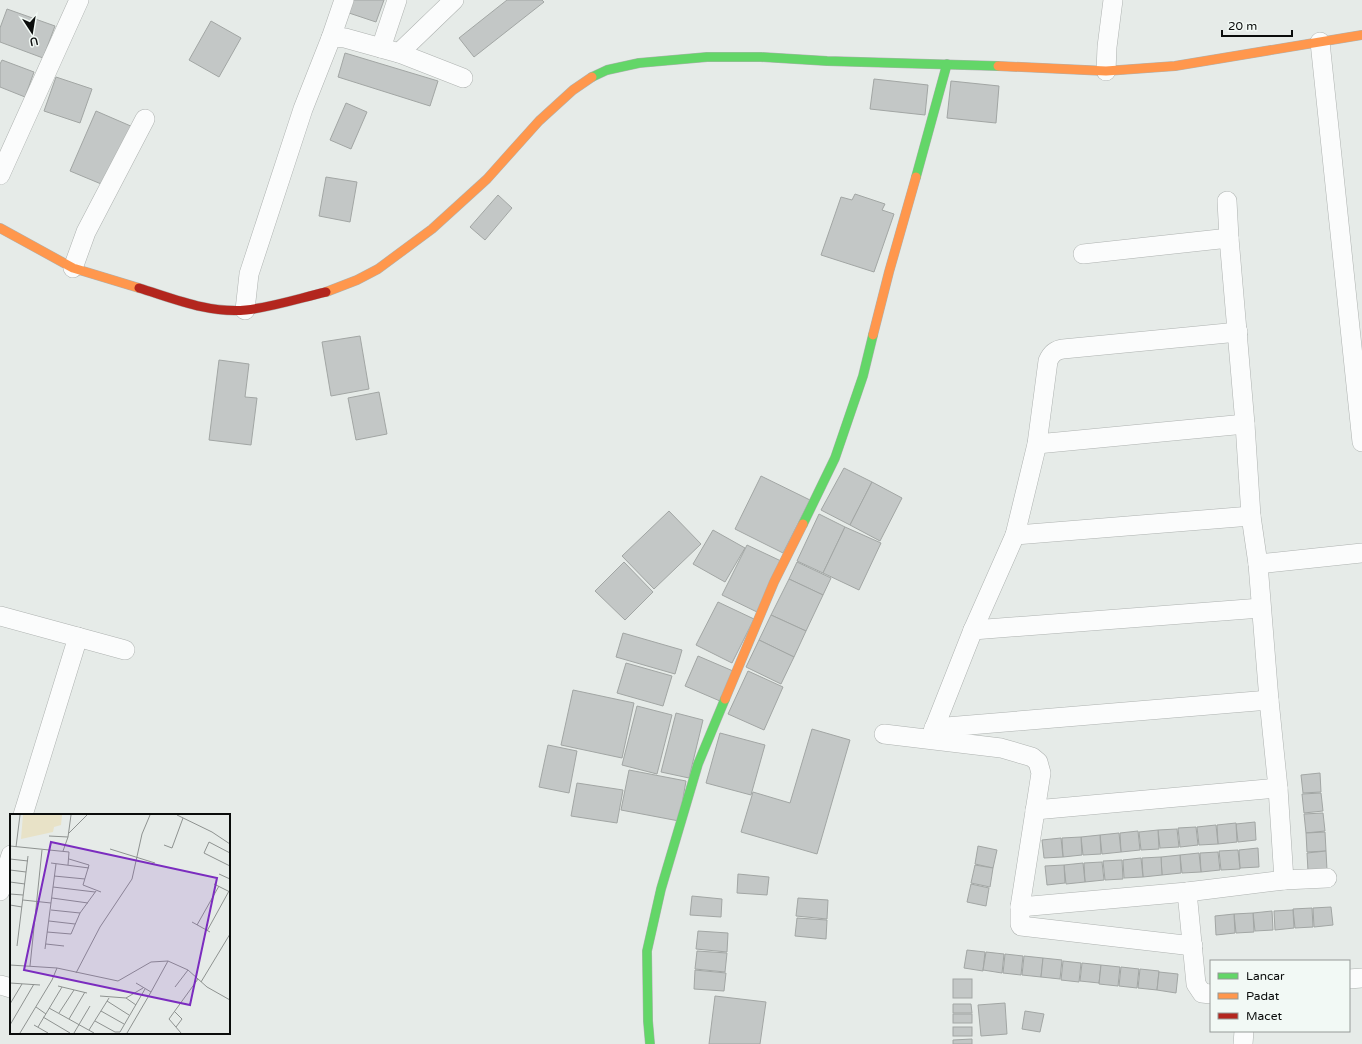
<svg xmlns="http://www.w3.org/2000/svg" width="1362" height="1044" font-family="'Varela Round',sans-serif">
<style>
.building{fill:#c3c7c6;stroke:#a2a6a4}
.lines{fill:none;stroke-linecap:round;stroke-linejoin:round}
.street-casing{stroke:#aeb2b0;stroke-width:20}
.fast-casing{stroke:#aeb2b0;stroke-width:10}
.slow-casing{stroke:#aeb2b0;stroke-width:10}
.jam-casing{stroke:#aeb2b0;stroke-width:10}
.street{stroke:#fbfcfc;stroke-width:19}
.fast{stroke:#63d668;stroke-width:9}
.slow{stroke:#ff974d;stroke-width:9}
.jam{stroke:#b3261e;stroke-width:9}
.inset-road{fill:none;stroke:#8e9290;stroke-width:1}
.view{fill:#7b2cbf;fill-opacity:0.15;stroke:#7b2cbf;stroke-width:2}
.inset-edge{fill:none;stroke:#0a0c0b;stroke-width:2}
</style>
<rect width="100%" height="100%" fill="#e6ebe8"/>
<g class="building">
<path d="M353,0h31l-8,22 -27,-9z"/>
<path d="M507,0h35l2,2 -70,55 -15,-19z"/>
<path d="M7,9l48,17 -12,32 -43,-16v-14z"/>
<path d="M211,21l30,17 -22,39 -30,-17z"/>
<path d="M345,53l93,28 -8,25 -92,-29z"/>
<path d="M2,60l32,12 -9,25 -25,-10v-23z"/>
<path d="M56,77l36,12 -12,34 -36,-12z"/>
<path d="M874,79l54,6 -3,30 -55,-6z"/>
<path d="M951,81l48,5 -3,37 -49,-5z"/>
<path d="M346,103l21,9 -16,37 -21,-9z"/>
<path d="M96,111l37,16 -27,59 -36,-15z"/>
<path d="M326,177l31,5 -7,40 -31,-6z"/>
<path d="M855,194l30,10 -3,6 12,4 -20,58 -53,-17 20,-58 11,3z"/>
<path d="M498,195l14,13 -27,32 -15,-13z"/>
<path d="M360,336l9,53 -38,7 -9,-54z"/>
<path d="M219,360l30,4 -4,33 12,1 -6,47 -42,-5z"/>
<path d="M379,392l8,42 -31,6 -8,-42z"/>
<path d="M844,468l28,14 -22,43 -29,-15z"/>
<path d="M761,476l49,24 -27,53 -48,-24z"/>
<path d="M872,482l30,16 -22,43 -30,-16z"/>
<path d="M669,511l32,33 -47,45 -32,-33z"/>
<path d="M819,514l26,13 -22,46 -26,-12z"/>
<path d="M845,527l36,16 -22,47 -36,-17z"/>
<path d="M713,530l32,18 -20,34 -32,-18z"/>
<path d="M747,545l34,16 -24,51 -35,-17z"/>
<path d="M624,562l29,30 -28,28 -30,-29z"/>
<path d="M797,562l34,16 -8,17 -34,-16z"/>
<path d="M789,579l34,16 -17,36 -35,-16z"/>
<path d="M718,602l36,17 -22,44 -36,-18z"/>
<path d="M771,615l35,16 -12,26 -35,-17z"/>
<path d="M623,633l59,17 -7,24 -59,-17z"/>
<path d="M759,640l35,17 -13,27 -35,-17z"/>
<path d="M698,656l35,15 -13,30 -35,-15z"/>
<path d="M626,663l46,13 -9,30 -46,-13z"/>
<path d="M748,671l35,16 -19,43 -36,-16z"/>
<path d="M573,690l61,13 -12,55 -61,-13z"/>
<path d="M637,706l35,9 -15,59 -35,-9z"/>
<path d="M676,713l27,7 -14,58 -28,-6z"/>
<path d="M812,729l38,11 -33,114 -76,-22 12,-40 37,11z"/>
<path d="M720,733l45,12 -14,50 -45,-12z"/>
<path d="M548,745l29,6 -8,42 -30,-6z"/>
<path d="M629,770l57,11 -7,40 -58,-11z"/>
<path d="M1320,773l1,19 -18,1 -2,-18z"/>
<path d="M577,783l46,7 -6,33 -46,-7z"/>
<path d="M1321,793l2,18 -19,2 -2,-19z"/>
<path d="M1323,813l2,18 -19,2 -2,-19z"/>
<path d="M1255,822l1,18 -18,2 -2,-18z"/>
<path d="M1236,823l1,19 -19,2 -1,-19z"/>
<path d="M1216,825l2,19 -19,1 -2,-18z"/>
<path d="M1196,827l2,18 -18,2 -2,-19z"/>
<path d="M1177,829l2,18 -19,1 -2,-18z"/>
<path d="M1158,830l1,19 -18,1 -2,-18z"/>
<path d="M1138,831l2,19 -19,2 -1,-19z"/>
<path d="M1325,832l1,19 -19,1 -1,-19z"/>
<path d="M1119,833l2,19 -19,2 -2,-19z"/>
<path d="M1100,835l1,19 -18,1 -2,-18z"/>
<path d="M1081,837l1,18 -19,2 -1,-19z"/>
<path d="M1061,838l2,19 -19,1 -2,-18z"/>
<path d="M978,846l19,4 -4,18 -18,-4z"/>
<path d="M1258,848l1,19 -19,1 -1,-18z"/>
<path d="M1238,850l2,19 -19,1 -2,-19z"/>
<path d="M1326,851l1,19 -19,1 -1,-18z"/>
<path d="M1218,852l2,18 -19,2 -1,-19z"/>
<path d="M1199,853l2,19 -19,1 -2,-18z"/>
<path d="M1180,855l1,18 -19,2 -1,-18z"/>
<path d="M1161,857l1,18 -19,2 -1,-19z"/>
<path d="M1141,858l2,19 -19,1 -1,-18z"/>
<path d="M1122,860l1,19 -18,1 -2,-19z"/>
<path d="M1102,862l2,18 -19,2 -1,-19z"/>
<path d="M1083,863l2,19 -19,2 -2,-19z"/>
<path d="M975,865l18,3 -3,19 -19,-4z"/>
<path d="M1064,865l1,18 -18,2 -2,-19z"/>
<path d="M738,874l31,3 -2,18 -30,-2z"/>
<path d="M971,884l18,4 -3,18 -19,-4z"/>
<path d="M692,896l30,3 -1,18 -31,-2z"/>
<path d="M798,898l30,2 -1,19 -31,-3z"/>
<path d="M1331,907l2,18 -19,2 -1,-19z"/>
<path d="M1312,908l1,19 -18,1 -2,-19z"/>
<path d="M1293,910l1,18 -19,2 -1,-19z"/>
<path d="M1272,911l1,19 -18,1 -2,-18z"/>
<path d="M1253,913l1,19 -18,1 -2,-19z"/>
<path d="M1234,914l1,19 -19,2 -1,-19z"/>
<path d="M797,918l30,2 -1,19 -31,-3z"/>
<path d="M698,931l30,2 -1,19 -31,-3z"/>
<path d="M967,950l18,2 -2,19 -19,-3z"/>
<path d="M697,951l30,2 -2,19 -30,-3z"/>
<path d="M986,952l18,2 -2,19 -19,-3z"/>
<path d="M1005,954l18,2 -2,19 -18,-2z"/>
<path d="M1024,956l19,2 -2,19 -19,-2z"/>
<path d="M1043,958l19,2 -2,19 -19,-2z"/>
<path d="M1063,961l18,2 -2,19 -18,-2z"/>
<path d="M1082,963l19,2 -2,18 -19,-2z"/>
<path d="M1101,965l19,2 -2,19 -19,-2z"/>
<path d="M1121,967l18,2 -2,19 -18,-2z"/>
<path d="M1140,969l19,2 -2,19 -19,-2z"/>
<path d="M695,970l31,3 -2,18 -30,-2z"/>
<path d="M1159,972l19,2 -2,19 -19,-3z"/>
<rect x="953" y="979" width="19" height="19"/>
<path d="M715,996l51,6 -6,42h-51z"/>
<path d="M1005,1003l2,31 -26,2 -3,-31z"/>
<path d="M953,1004h18l1,9h-19z"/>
<path d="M1025,1011l19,3 -4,18 -18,-3z"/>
<rect x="953" y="1014" width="19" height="9"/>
<rect x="953" y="1027" width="19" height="9"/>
<path d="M972,1039v5h-19v-4z"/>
</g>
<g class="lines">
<g class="street-casing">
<g id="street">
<path d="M331,38l13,-38"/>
<path d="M1320,42l42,400"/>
<path d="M381,48l16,-48"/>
<path d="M399,53l55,-53"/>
<path d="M1106,71l1,-24 6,-47"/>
<path d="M0,175l79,-175"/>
<path d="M1227,201l2,37 16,186 6,92 7,48 11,136 9,88 6,92"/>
<path d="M1083,254l146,-16"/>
<path d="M73,268l13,-36 59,-113"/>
<path d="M245,310l4,-36 54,-165 28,-71 5,-1 9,1 54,15 64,25"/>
<path d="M1037,444l208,-20"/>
<path d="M1015,535l236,-19"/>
<path d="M1258,564l104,-11"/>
<path d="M0,616l125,34"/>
<path d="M973,630l288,-22"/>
<path d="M934,728l335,-28"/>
<path d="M884,734l117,14 31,9 6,5 3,11 -21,134v17l1,2 172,20"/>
<path d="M930,739l43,-109 42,-95 22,-91 11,-83c3,-7 7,-11 15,-12l175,-17"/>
<path d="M1035,810l243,-22"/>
<path d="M23,815l55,-178"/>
<path d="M0,891l11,-36"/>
<path d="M1187,892l9,92 6,9 9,1"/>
<path d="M1020,907l167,-15 97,-12 43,-2"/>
<path d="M1349,979l13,-1"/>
<path d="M0,985l11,3"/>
<path d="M1243,1044l1,-13"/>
</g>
</g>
<g class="fast-casing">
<g id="fast">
<path d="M592,77l15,-7 32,-7 68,-6h54l66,4 171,5"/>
<path d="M916,177l31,-113"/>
<path d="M803,524l32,-66 28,-82 10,-41"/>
<path d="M650,1044l-2,-23 -1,-70 14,-62 37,-125 27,-65"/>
</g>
</g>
<g class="slow-casing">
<g id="slow">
<path d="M998,66l108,5 69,-5 187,-31"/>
<path d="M0,228l73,40 66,20"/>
<path d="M326,292l31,-12 21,-11 54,-40 55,-50 52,-58 34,-31 19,-13"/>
<path d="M873,335l16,-63 27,-95"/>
<path d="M725,699l49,-117 29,-58"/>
</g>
</g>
<g class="jam-casing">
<path id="jam" d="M139,288c33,10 71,26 107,22 27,-3 54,-12 80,-18"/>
</g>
<use href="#street" class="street"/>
<use href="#fast" class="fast"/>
<use href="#slow" class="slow"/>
<use href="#jam" class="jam"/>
</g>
<g transform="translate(10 814)">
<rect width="220" height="220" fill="#e6ebe8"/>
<path d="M13,1h39l-1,10 -7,2 -1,5 -32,7z" fill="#e8e2c7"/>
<path class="inset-road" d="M167,1l35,17 18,12M58,20l19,-19M39,22l19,1 3,-22M154,31l8,3 11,-30M0,32l59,6 -1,13M6,33l4,-32M100,35l45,14M53,37l5,-14M220,39l-21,-11 -5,11 26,13M0,45l18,2M59,45l20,6 -6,20 18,7M41,49l38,5M0,56l16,2M209,60l11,5M44,62l31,3M0,68l15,2M204,70l16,8M43,73l42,5M0,80l13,1M42,84l36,5M13,86l28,3M0,91l12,2M41,96l29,3M39,107l26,3M182,108l18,10M187,111l22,-39M197,117l22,-40M37,118l24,2 9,-21 16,-22M36,130l18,2M7,132l11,-90M35,135l11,-85M0,151l47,3 61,13 33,-19 17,-1 20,9 19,17 23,13M20,152l12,-116M66,159l24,-46 32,-48 10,-45 8,-19M191,168l29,-48M0,169l30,2M126,169l15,9 17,-31M48,172l29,7M165,173l13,-17M90,182l26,2 17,-10M116,184l10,7M97,187l22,14M0,190l12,-20M26,193l10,7M39,194l45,25M91,197l23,13M164,197l8,8 -6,8M49,199l15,-23M33,203l27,16M59,205l16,-27M85,207l20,11h5l25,-43M0,211l24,-41M24,211l14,8M28,213l24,-40M79,216l20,-32M10,219l32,-53 5,-12M64,219l16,-27M117,219l24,-41M171,219l-12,-14 29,-40"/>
<path class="view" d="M41,28l166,36 -27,127 -166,-35z"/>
<rect width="220" height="220" class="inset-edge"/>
</g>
<rect x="1210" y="960" width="140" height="72" fill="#f2f9f5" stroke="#959a97"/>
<rect x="1218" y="973" width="20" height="6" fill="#63d668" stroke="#959a97"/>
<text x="1246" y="980" font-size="12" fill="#0a0c0b">Lancar</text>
<rect x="1218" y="993" width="20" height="6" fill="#ff974d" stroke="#959a97"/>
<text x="1246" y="1000" font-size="12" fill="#0a0c0b">Padat</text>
<rect x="1218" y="1013" width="20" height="6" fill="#b3261e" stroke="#959a97"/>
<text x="1246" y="1020" font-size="12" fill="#0a0c0b">Macet</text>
<g transform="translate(32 32) rotate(168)" stroke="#f2f9f5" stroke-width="3" paint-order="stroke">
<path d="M0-3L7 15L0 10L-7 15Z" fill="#0a0c0b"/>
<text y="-6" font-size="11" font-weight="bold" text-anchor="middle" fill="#0a0c0b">U</text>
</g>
<path d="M1222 30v6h70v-6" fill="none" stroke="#0a0c0b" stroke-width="2"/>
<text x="1228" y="30" font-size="12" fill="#0a0c0b" stroke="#f2f9f5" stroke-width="3" paint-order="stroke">20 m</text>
</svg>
